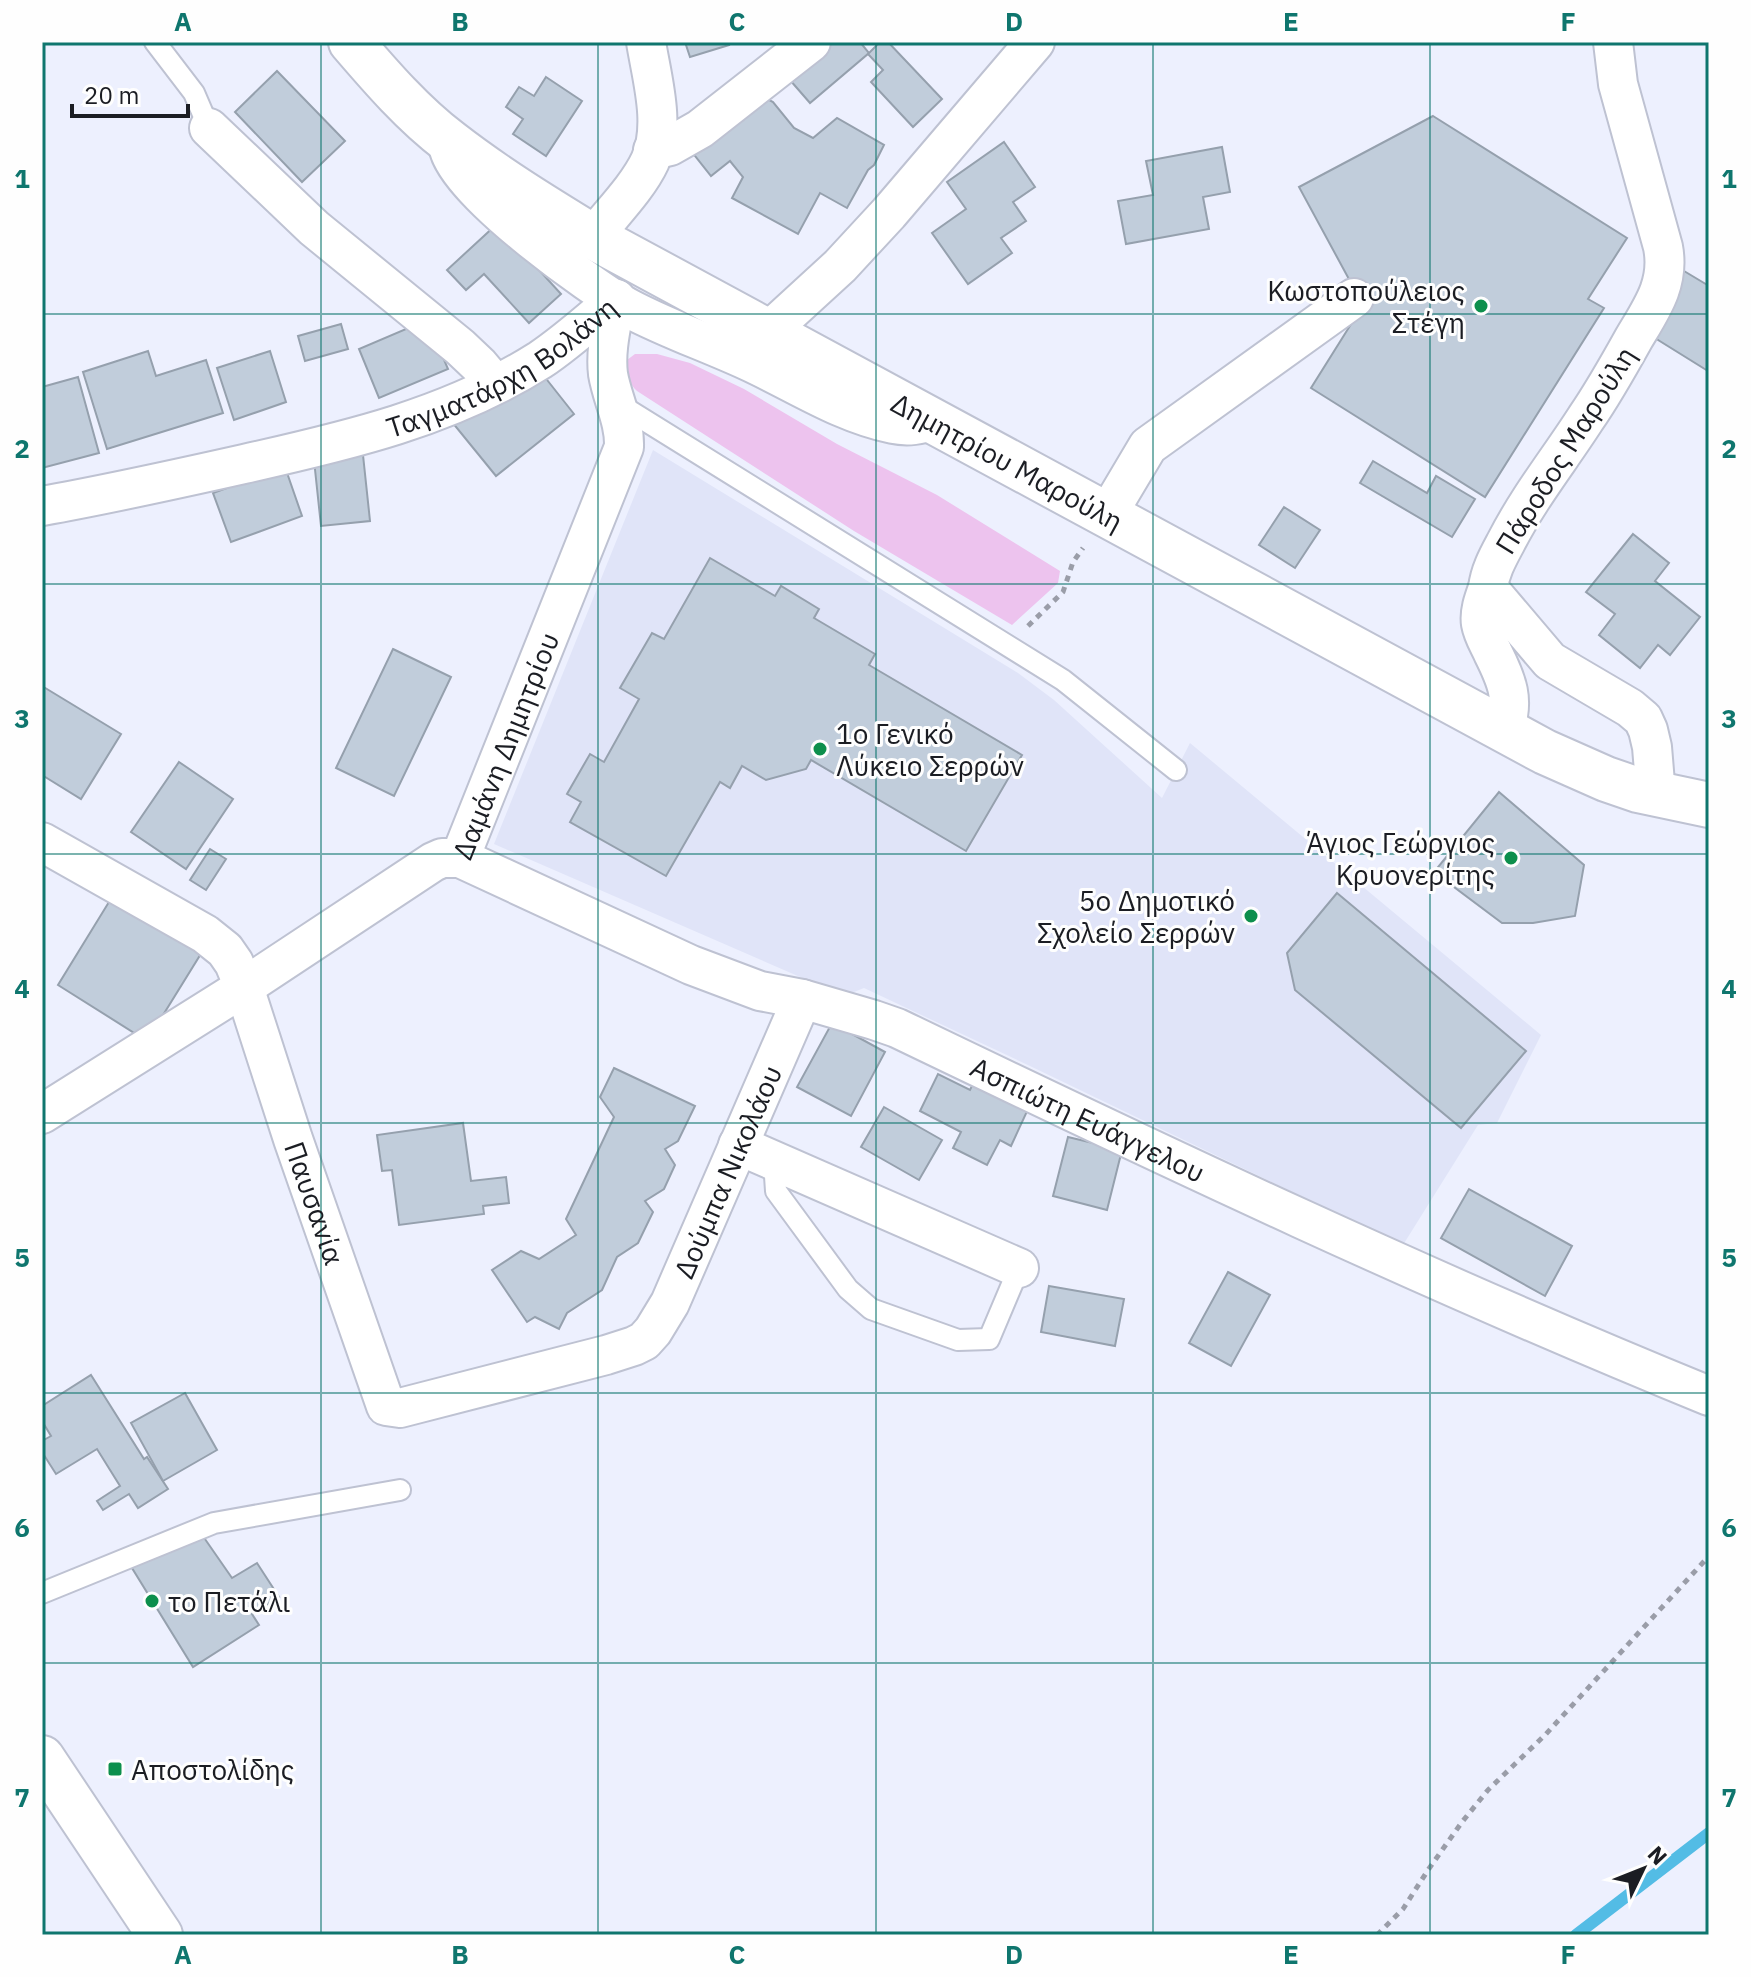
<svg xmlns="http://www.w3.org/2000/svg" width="1751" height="1977" font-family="'IBM Plex Sans',sans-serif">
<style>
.built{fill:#e0e4f8}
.green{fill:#edc3ee}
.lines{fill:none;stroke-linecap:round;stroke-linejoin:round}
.stream{stroke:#53bce5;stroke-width:12}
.building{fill:#c1cddb;stroke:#95a0ad;stroke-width:2}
.service-casing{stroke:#bec2d2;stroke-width:24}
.minor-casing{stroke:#bec2d2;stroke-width:42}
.secondary-casing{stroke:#bec2d2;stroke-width:48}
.path{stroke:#9a9da8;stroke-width:5;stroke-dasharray:6 6;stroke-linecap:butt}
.service{stroke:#fff;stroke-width:20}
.minor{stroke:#fff;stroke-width:38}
.secondary{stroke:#fff;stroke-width:44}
.grid{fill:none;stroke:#0f766e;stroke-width:2;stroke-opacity:0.55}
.poi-dot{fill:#0d8f4c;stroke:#fefefe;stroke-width:3}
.labels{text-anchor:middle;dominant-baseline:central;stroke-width:6;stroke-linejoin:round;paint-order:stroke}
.poi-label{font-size:28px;fill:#1b1d23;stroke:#fefefe;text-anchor:end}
.street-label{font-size:28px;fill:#1b1d23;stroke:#fefefe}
.neatline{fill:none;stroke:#0f766e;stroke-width:3}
.grid-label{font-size:26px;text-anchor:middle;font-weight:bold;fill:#0f766e}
</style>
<rect width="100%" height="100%" fill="#edf0fe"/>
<path class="built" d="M653,450l365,223 36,27 108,98 28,-55 351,292 -44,88 -19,2 -75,120 -373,-179 -166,-78 -20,8 -350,-152z"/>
<path class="green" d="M635,354h22l33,9 54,26 93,55 100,51 123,76 -2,12 -46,42 -158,-94 -217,-140c-9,-7 -9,-20 -10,-31z"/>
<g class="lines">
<path class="stream" d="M1576,1935l133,-102"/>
</g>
<g class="building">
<path d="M685,42h43l1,3 -39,12z"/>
<path d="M816,42h44l9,11 -59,50 -27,-31z"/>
<path d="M880,42h8l54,57 -29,28 -42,-45 12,-12 -15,-16z"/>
<path d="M277,71l68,70 -43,41 -67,-70z"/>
<path d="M546,77l36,24 -36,55 -33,-22 10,-15 -17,-12 13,-20 15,9z"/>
<path d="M756,93l17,9 21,26 19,10 24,-20 47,27 -10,20 -6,5 -21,38 -27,-15 -22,41 -66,-36 11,-21 -13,-16 -19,15 -19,-24z"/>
<path d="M1433,116l194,122 -39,61 16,9 -119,189 -174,-109 52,-83 -64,-118z"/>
<path d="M1004,142l31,45 -22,15 13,19 -25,17 11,15 -44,31 -36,-51 34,-24 -19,-27z"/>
<path d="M1222,147l8,45 -27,5 6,32 -83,15 -8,-43 35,-6 -7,-34z"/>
<path d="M497,224l64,70 -32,29 -45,-49 -18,16 -19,-20z"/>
<path d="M1679,268l30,18 -1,85 -66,-41z"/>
<path d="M427,320l21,49 -69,29 -20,-49z"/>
<path d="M341,324l7,25 -43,12 -7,-25z"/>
<path d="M148,351l8,25 50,-16 17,53 -116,36 -24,-77z"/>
<path d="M270,351l16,51 -52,18 -17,-52z"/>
<path d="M540,371l34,43 -78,62 -44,-54z"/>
<path d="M78,377l21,76 -57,15v-68l2,-1 -2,-12z"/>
<path d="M363,455l7,66 -49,5 -7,-66z"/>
<path d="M1373,461l54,32 9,-17 39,23 -23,38 -92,-54z"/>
<path d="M285,467l17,49 -71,26 -18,-49z"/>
<path d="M1284,507l36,23 -25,38 -36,-23z"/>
<path d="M1633,534l36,29 -14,18 45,36 -30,38 -12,-10 -18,23 -41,-33 16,-21 -29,-22z"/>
<path d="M710,558l65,38 6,-10 38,23 -5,9 61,36 -6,11 153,90 -56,96 -155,-91 -5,9 -40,11 -24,-14 -12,22 -10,-6 -54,94 -96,-54 11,-20 -14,-8 23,-40 14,8 35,-63 -19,-11 32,-55 12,6z"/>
<path d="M393,649l58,28 -57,119 -58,-28z"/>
<path d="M42,686l79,48 -40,65 -39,-24z"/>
<path d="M179,762l54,37 -47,70 -55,-37z"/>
<path d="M1499,792l85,73 -9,51 -42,7h-31l-68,-51z"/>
<path d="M210,849l16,10 -20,31 -16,-10z"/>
<path d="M1337,893l189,158 -65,77 -166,-138 -8,-37z"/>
<path d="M112,897l90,55 -55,89 -89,-56z"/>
<path d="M832,1023l53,29 -34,64 -54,-29z"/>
<path d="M614,1068l81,38 -17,35 -13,8 10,16 -11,24 -19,12 8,11 -15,31 -21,14 -15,33 -35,23 -8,16 -24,-12 -8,5 -35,-52 29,-19 18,8 37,-24 -10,-16 48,-102 -14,-20z"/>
<path d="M981,1068l54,26 -24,52 -11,-6 -13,25 -34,-17 8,-16 -41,-21 18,-37 32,16z"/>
<path d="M884,1107l58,33 -23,40 -58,-33z"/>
<path d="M463,1123l8,58 35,-4 3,26 -26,3 1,8 -85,11 -7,-55 -10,1 -5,-36z"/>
<path d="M1068,1137l54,13 -15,60 -54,-14z"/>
<path d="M1469,1189l103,57 -27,50 -104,-58z"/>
<path d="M1228,1272l42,23 -39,71 -42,-23z"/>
<path d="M1049,1286l75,13 -9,47 -74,-14z"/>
<path d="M91,1375l53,84 3,-2 21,32 -30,19 -9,-14 -26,16 -6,-9 23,-15 -23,-37 -41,25 -14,-22v-11l9,-5 -9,-15v-15z"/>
<path d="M185,1393l32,57 -54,31 -32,-58z"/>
<path d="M198,1529l34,49 25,-15 22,34 -27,17 7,11 -66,42 -61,-99z"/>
</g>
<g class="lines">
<g class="service-casing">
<g id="service">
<path d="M155,42l39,51 15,35"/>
<path d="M617,403l446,277 113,90"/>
<path d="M774,1161l2,30 72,98 23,20 87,31 31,-1 30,-71"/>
<path d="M42,1593l172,-70 186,-33"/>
</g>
</g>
<g class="minor-casing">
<g id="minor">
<path d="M1613,42l5,42 45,163c7,36 -11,61 -29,91 -15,27 -30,54 -48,80 -27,42 -57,79 -80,124 -8,15 -16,29 -18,46l62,73 80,47 13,11 5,11 4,17 4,48"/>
<path d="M209,128l105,100 146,119 19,18 16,19"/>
<path d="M448,144c1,42 144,144 182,165 38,20 79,34 118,52 48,22 92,52 145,63 15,3 27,1 42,-4"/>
<path d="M653,150l17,-4 30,-17 111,-87"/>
<path d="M593,237c18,-23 45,-50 57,-76 16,-36 2,-82 -4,-119"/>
<path d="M769,331l71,-65 49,-53 146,-171"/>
<path id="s1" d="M42,506c68,-12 135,-27 202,-42 103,-23 206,-47 296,-104 27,-18 51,-40 76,-61"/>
<path d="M1107,515l41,-69 206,-148"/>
<path d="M1488,588c-4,11 -9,24 -7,36 2,11 8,20 12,29 14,28 22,47 11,77"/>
<path id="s2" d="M42,842l163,92 20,16 9,13 10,24 49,152 93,267 14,2 206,-53 28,-9 10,-5 9,-10 17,-28 132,-304"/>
<path id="s3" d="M460,858l231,107 69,26 42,8 72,21 23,8c268,129 537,256 812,368"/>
<path id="s4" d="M42,1114l202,-127 189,-125 9,-4h18l164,-411c1,-25 -12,-49 -16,-73 -3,-25 4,-50 8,-75"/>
<path d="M738,1145l281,123"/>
</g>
</g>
<g class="secondary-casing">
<g id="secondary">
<path id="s5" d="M351,42c30,35 62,72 99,100 45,35 94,65 143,95l952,515 61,27 32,11 71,15"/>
<path d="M42,1758l118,177"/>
</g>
</g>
<g class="path">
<path d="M1028,626l35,-34 10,-30 10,-14"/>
<path d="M1377,1935l26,-26 25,-39 34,-48 26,-32 58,-56 163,-178"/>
</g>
<use href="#service" class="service"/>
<use href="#minor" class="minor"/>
<use href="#secondary" class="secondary"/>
</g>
<path class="grid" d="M321,42v1893M598,42v1893M876,42v1893M1153,42v1893M1430,42v1893M42,314h1667M42,584h1667M42,854h1667M42,1123h1667M42,1393h1667M42,1663h1667"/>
<g class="poi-dot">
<circle cx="1481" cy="306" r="8"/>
<circle cx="820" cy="749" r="8"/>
<circle cx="1511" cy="858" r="8"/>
<circle cx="1251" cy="916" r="8"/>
<circle cx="152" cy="1601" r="8"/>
<rect x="107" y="1761" width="16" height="16" rx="4"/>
</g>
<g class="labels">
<g class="poi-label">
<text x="1465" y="290">Κωστοπούλειος<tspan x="1465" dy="32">Στέγη</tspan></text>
<text x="836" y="733" text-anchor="start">1ο Γενικό<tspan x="836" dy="32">Λύκειο Σερρών</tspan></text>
<text x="1495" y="842">Άγιος Γεώργιος<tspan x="1495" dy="32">Κρυονερίτης</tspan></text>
<text x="1235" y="900">5ο Δημοτικό<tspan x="1235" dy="32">Σχολείο Σερρών</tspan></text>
<text x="168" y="1601" text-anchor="start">το Πετάλι</text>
<text x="131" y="1769" text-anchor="start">Αποστολίδης</text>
</g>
<g class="street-label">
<text stroke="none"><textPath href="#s1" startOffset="484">Ταγματάρχη Βολάνη</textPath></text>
<text transform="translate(1565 450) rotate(-58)">Πάροδος Μαρούλη</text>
<text stroke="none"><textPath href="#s5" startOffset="784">Δημητρίου Μαρούλη</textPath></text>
<text stroke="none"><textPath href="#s4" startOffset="614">Δαμάνη Δημητρίου</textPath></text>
<text stroke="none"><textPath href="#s3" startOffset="682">Ασπιώτη Ευάγγελου</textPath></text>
<text stroke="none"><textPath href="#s2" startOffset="1154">Δούμπα Νικολάου</textPath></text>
<text stroke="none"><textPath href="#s2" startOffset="482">Παυσανία</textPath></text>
</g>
</g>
<rect width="1751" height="1977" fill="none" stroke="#fefefe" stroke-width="88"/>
<g transform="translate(1643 1869) rotate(47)" stroke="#fefefe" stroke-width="6" paint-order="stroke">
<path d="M0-6L14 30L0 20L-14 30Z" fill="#1b1d23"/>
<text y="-12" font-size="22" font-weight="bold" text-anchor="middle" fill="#1b1d23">N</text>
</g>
<path d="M72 104v12h116v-12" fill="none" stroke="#1b1d23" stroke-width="4"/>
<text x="84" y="104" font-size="24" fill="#1b1d23" stroke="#fefefe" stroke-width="6" paint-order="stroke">20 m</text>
<rect x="44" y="44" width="1663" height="1889" class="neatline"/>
<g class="grid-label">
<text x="183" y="31">A</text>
<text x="460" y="31">B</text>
<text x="737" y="31">C</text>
<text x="1014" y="31">D</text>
<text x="1291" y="31">E</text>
<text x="1568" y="31">F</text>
<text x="22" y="188">1</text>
<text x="1729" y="188">1</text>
<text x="22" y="458">2</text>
<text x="1729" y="458">2</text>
<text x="22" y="728">3</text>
<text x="1729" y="728">3</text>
<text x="22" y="998">4</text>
<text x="1729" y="998">4</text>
<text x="22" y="1267">5</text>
<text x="1729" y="1267">5</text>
<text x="22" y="1537">6</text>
<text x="1729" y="1537">6</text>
<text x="22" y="1807">7</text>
<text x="1729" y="1807">7</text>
<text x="183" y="1964">A</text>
<text x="460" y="1964">B</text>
<text x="737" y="1964">C</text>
<text x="1014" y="1964">D</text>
<text x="1291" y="1964">E</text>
<text x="1568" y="1964">F</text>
</g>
</svg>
